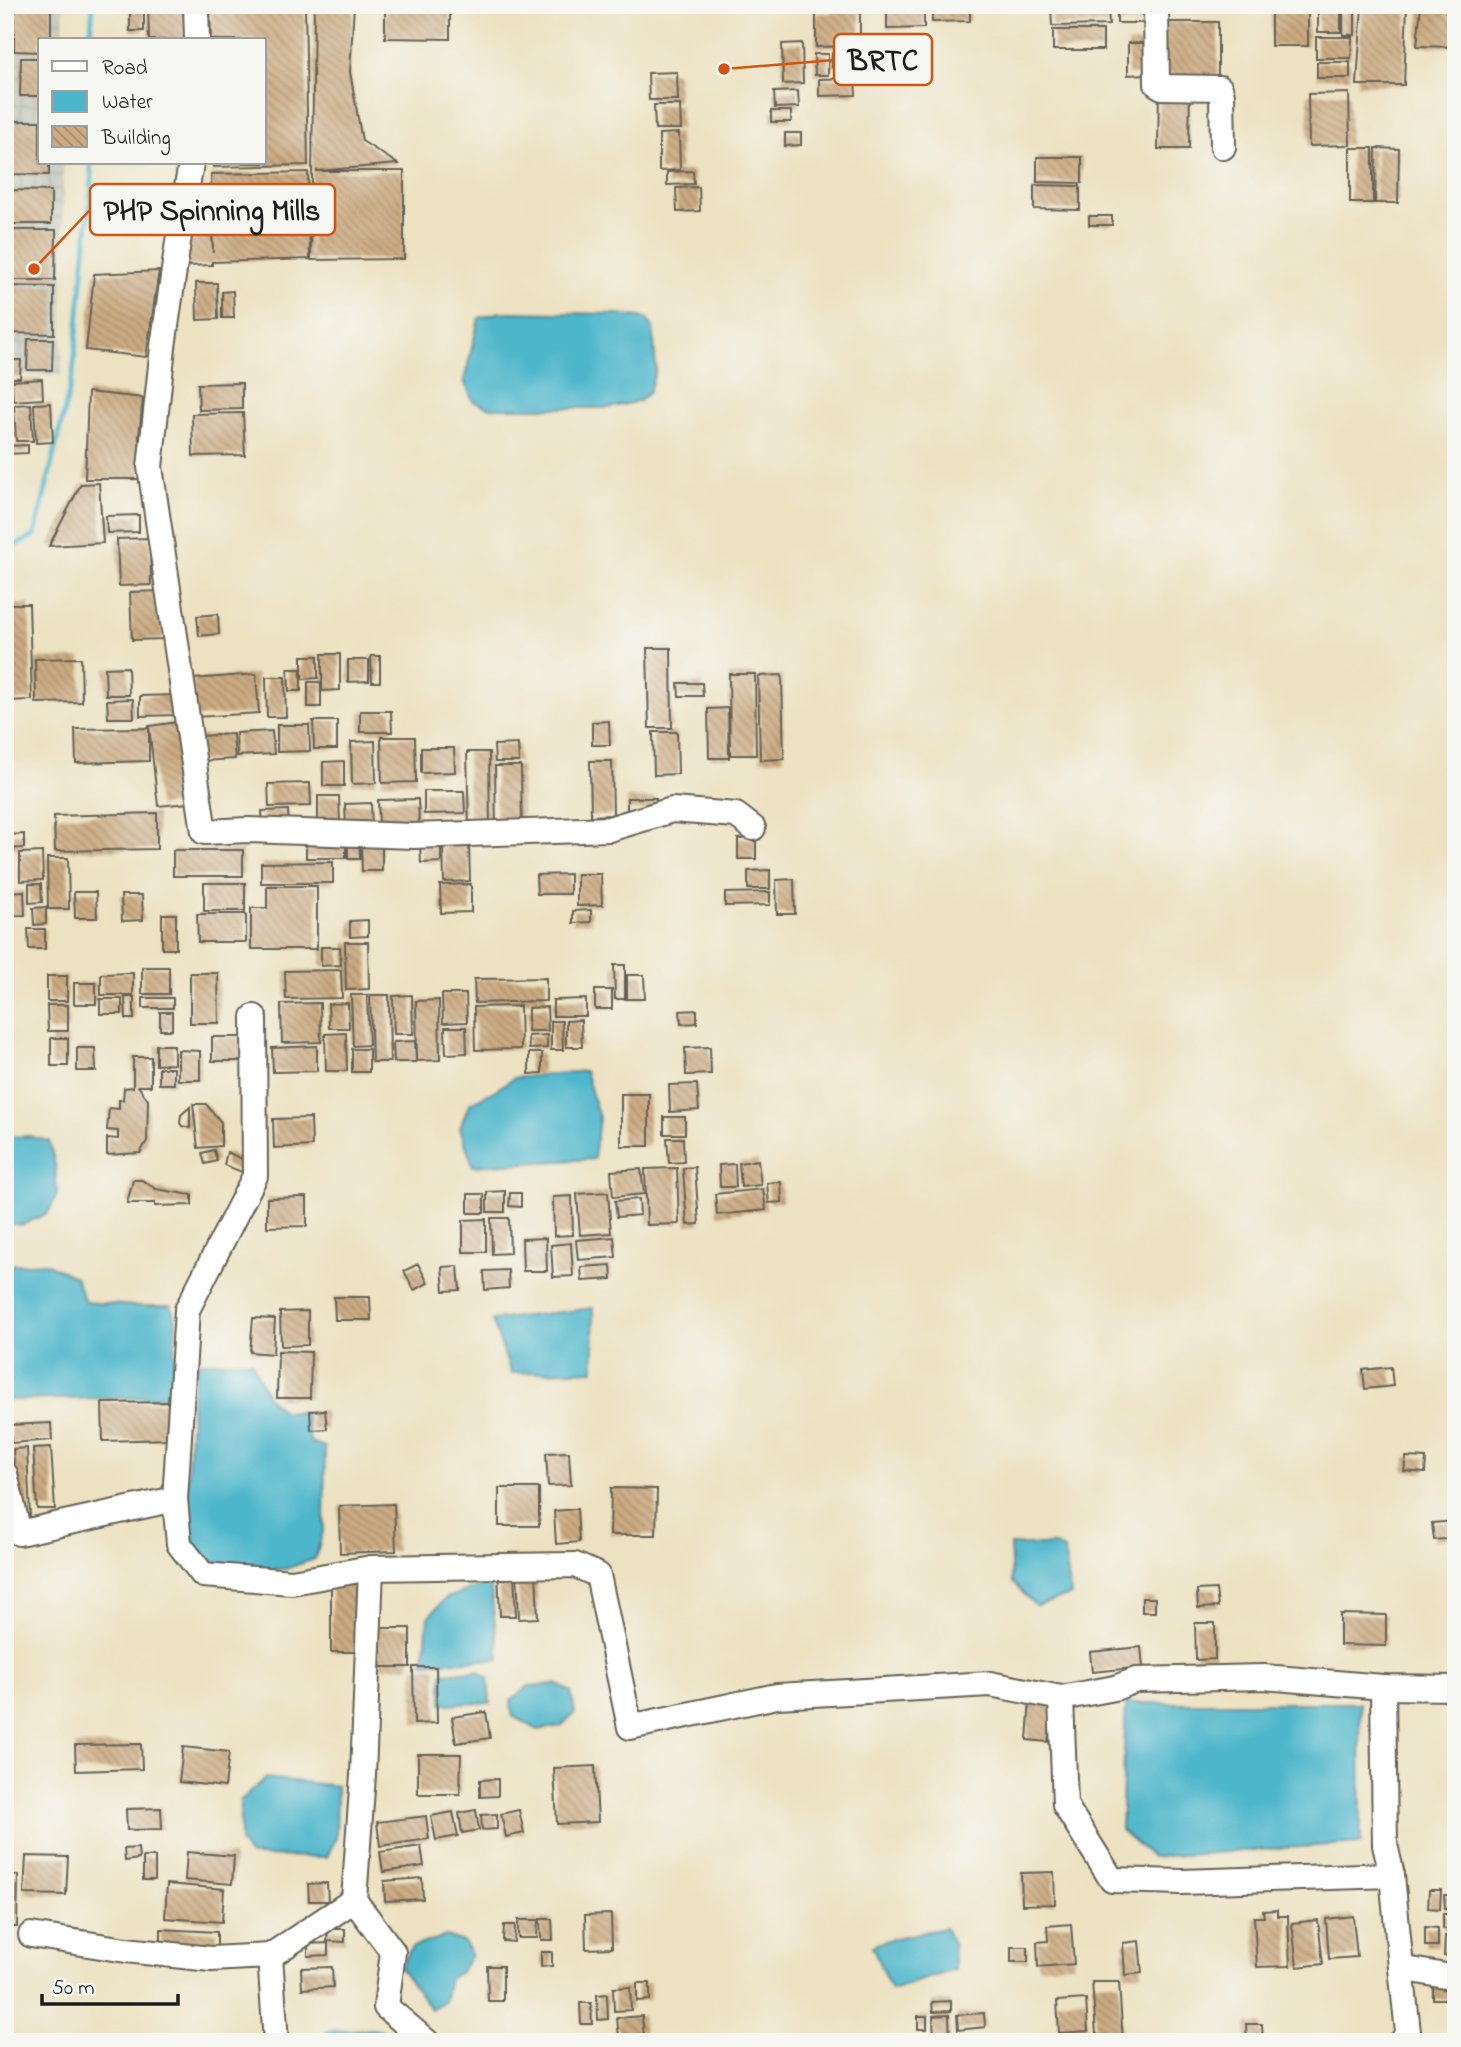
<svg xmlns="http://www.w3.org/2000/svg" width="1461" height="2047" font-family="'Indie Flower',sans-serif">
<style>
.industrial{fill:url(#industrial-grid)}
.water{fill:#4db6cb;stroke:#346974;stroke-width:2}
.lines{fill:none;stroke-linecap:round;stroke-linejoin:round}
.stream{stroke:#4db6cb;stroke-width:5}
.building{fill:url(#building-back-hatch)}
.minor-casing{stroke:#656155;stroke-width:28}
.minor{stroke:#fff;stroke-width:24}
.leader{fill:none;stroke:#d4530e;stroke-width:2.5}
.callout-dot{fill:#d4530e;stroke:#f6f6f2;stroke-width:2.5}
.callout{fill:#f6f6f2;stroke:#d4530e;stroke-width:2.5}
.callout-label{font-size:30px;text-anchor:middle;font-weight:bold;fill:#1c1c1c}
</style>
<defs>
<pattern id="industrial-grid" width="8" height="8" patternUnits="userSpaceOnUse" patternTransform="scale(1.75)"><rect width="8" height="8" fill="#c3c6b9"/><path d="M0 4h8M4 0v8" fill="none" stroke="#a7aa9e"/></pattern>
<pattern id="building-back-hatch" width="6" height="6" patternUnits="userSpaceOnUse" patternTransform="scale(1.75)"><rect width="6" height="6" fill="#ccab82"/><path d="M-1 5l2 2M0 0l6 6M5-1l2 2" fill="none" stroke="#a58a6a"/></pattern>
</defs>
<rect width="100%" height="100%" fill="#f6f6f2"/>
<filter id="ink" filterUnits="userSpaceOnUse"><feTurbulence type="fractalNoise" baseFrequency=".0143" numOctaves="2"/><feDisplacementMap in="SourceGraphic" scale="14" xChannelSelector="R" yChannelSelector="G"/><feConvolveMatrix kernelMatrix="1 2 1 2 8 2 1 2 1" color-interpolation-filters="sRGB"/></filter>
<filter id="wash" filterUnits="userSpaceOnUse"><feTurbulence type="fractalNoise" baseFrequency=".00686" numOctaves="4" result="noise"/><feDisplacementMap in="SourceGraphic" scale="28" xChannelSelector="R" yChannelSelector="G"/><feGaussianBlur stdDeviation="1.57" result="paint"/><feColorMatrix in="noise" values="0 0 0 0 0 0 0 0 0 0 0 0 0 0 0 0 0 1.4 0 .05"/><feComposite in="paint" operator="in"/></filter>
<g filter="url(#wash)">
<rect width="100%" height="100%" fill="#ece1c0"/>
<path class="industrial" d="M5,5h58v35h-23v123h23l-1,212h-57z"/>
<g class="water">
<path d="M500,312l118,2 28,4 7,9 3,42 -7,23 -10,9 -30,7h-119l-17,-7 -9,-20 15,-63z"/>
<path d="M585,1071l14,47 -5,41 -121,7 -13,-38 9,-24 23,-12 22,-14z"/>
<path d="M29,1136l20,5 6,23 2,31 -9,18 -26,12 -17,-2v-86z"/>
<path d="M45,1263l30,14 10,25 50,4h36l5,14 -4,77 -167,3v-135z"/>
<path d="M593,1308l1,62 -83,3 -19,-53z"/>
<path d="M252,1361l15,35 15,15 23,2 5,29 15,5 -1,81 -9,31 -30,10 -42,-1 -31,-6 -18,-19 -8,-33 6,-115 7,-33z"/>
<path d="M1010,1545h45l9,5 7,45 -35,11 -24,-24z"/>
<path d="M490,1582l9,77 -75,4 4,-46 18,-19z"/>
<path d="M477,1671l11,6 2,26 -48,1v-31z"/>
<path d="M557,1684l14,8 4,21 -14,13 -23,4 -26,-14 -1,-16 18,-14z"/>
<path d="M1126,1703h234l1,140 -209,14 -31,-27z"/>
<path d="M266,1778l71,8 -1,52 -9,19 -77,-1 -10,-14v-41z"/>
<path d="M945,1928l9,18v24l-63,20 -19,-44 18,-7z"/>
<path d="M446,1936l18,6 7,13 -10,16 -12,8 -5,22 -13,8 -31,-41 12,-21z"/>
<path d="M373,2029l35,7 5,6h-97l12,-11z"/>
</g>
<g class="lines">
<g class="stream">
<path d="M90,40l3,-35"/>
<path d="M5,551l30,-16 38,-161 19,-194 -2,-17"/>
</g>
</g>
<g id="blocks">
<g class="building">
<path d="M14,5h37v35h-11v12l-26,-1z"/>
<rect x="130" y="5" width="14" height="26"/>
<path d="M148,5h37v35h-36z"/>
<path d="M210,5h95l3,160 -95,2v-4h51v-123h-53z"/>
<path d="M314,5h40l-4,67 12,69 36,23 -82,7h88v88l-93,1z"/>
<path d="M385,5h65v34l-65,-1z"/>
<path d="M932,5h38v16l-38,1z"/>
<path d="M1051,5h57l1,20 -57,1z"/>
<rect x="1117" y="5" width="30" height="18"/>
<path d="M1158,5h31l-1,7h-30z"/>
<rect x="1271" y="5" width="37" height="41"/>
<rect x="1318" y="5" width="23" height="27"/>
<rect x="1343" y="5" width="12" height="30"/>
<path d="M1362,5h45l-3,80h-47z"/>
<path d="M1421,5h35v42l-39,-1z"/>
<path d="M924,6v22l-37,1v-22z"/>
<path d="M860,12v34l-44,1v-34z"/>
<path d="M1158,22h60v53h-61z"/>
<rect x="1053" y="30" width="50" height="20"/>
<path d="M1316,37h36l-1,21h-35z"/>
<path d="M802,43l1,40 -20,1 -1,-40z"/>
<path d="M1128,43h18v31l-18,1z"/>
<path d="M859,52v14l-27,1v-14z"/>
<path d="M814,54h14v21h-13z"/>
<path d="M21,58h19v38h-20z"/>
<rect x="1317" y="62" width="33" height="16"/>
<path d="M677,72l1,28h-29l-1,-27z"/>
<path d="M855,78l1,17 -37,1v-17z"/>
<path d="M1159,88l31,1 -1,60h-31z"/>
<path d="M798,91l1,16 -24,1 -1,-16z"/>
<path d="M1349,93l1,52 -41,1 -1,-52z"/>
<path d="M654,105h26l1,24h-26z"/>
<rect x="771" y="111" width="20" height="11"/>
<path d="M13,121h27v42h9v12l-37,-1z"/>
<path d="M679,133l1,37 -21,1v-37z"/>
<path d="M785,133h16v12l-16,1z"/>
<rect x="1350" y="148" width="23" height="55"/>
<path d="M1376,148l23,1 -1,54h-23z"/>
<path d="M1037,157h45v26l-45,-1z"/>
<path d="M693,171l1,13 -27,1v-13z"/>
<path d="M308,172l2,87 -98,3v3l-24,1 -1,-30 25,-1 1,18 -2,-79z"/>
<path d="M1034,185l46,1v24l-46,-1z"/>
<path d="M699,187l1,24 -23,1 -1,-24z"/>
<path d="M9,190l42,1v33h-42z"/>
<rect x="1089" y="216" width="23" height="9"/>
<path d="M12,230h44l-1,50h-44z"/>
<path d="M159,271l-13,86 -60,-7 8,-76z"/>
<path d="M196,283h21l1,36 -21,1z"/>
<path d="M9,286l45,1v47l-46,-1z"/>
<path d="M233,291l1,27h-12v-26z"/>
<path d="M28,339h25l-1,31h-25z"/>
<path d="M5,360h16l-1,18h-15z"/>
<path d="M42,379l1,20 -30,2 -1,-20z"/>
<path d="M242,383v26l-43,1 -1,-26z"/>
<path d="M88,392l55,6 -4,39 2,42h-56z"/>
<path d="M51,403l2,39 -17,1 -2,-39z"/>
<path d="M31,404l2,37h-17l-2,-36z"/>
<path d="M5,408h6l1,26 -7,1z"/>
<path d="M243,413l2,42 -52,1 -1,-42z"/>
<path d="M28,445v8l-23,1v-8z"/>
<path d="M99,483l4,60 -54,3 32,-62z"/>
<path d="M139,515v17l-32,1 -1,-17z"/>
<path d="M150,538l1,47 -32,1 -2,-47z"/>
<path d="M162,591l1,48 -31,1 -2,-48z"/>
<path d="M5,604h24l3,96 -27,1z"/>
<path d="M218,614l1,20 -20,2 -2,-20z"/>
<path d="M647,648h24l1,80h-23z"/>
<path d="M322,654h18v36l-18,1z"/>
<path d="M302,656h16v22l-16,1z"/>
<path d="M371,656h9v26h-8z"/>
<path d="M81,658l1,44 -46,1 -1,-44z"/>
<path d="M348,660h21v21l-21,1z"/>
<path d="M128,667l1,28h-23l-1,-27z"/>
<path d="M288,669h13v22h-12z"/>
<path d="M256,674l3,39 -64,4 -2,-38z"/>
<path d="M729,674h26l1,81h-26z"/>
<path d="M782,675l2,84 -24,1 -2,-84z"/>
<path d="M266,677h19l1,40h-19z"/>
<rect x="308" y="682" width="13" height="25"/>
<path d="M678,683h24l1,13h-24z"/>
<path d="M176,695l1,20 -37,1v-20z"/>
<path d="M133,699l1,19h-26l-1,-18z"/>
<path d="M728,708l1,50h-20l-1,-49z"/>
<path d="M360,711h31l1,21h-32z"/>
<path d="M313,721h24v28h-23z"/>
<path d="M609,721l1,24h-18v-23z"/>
<path d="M179,722l9,81 -30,3 -9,-80z"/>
<path d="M277,725h32l1,26 -33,1z"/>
<path d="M149,728v33l-73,2 -1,-34z"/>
<path d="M272,731l2,23 -37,2 -1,-23z"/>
<path d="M653,732h24l1,42 -24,1z"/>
<path d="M233,734l2,25 -34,2 -1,-25z"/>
<path d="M381,737h34l1,45 -34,1z"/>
<path d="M375,741l1,42 -24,1 -1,-42z"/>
<path d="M518,744l1,18h-24l-1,-17z"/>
<path d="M421,748h33l1,24 -34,1z"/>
<path d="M467,752h22l1,77 -21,1z"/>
<path d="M344,761v25h-21v-24z"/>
<path d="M590,761h22l1,54 -22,1z"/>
<path d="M495,766h26l1,63h-26z"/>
<path d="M310,783l1,23 -42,1 -1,-23z"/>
<path d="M424,791h40l1,22 -41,1z"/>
<path d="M318,796h21l1,28 -22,1z"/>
<rect x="627" y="798" width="29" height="12"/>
<path d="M418,799l1,26 -40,1 -1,-26z"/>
<path d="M371,803l1,24 -26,1 -1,-24z"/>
<path d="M288,810l1,17 -26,1 -1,-17z"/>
<path d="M157,813v36l-102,2 -1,-35z"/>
<path d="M24,834v14l-19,1v-14z"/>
<rect x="306" y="837" width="40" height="21"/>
<path d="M348,838h11l1,21h-12z"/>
<path d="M756,838v21h-18v-20z"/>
<path d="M441,842v20l-20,1 -1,-20z"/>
<path d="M469,843l1,38 -26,1 -1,-38z"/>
<path d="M361,844h21v27h-20z"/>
<rect x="173" y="850" width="70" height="26"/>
<path d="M42,852l1,28 -23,1v-28z"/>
<path d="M47,858h21l1,51h-21z"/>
<path d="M333,862v21h-72v-20z"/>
<path d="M770,870v19h-22v-18z"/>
<path d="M570,874v20h-33l-1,-19z"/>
<path d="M577,874h24l1,31 -25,1z"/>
<path d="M794,879l1,35h-18l-1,-34z"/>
<rect x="204" y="883" width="41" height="28"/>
<path d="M29,884h12l1,18 -13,1z"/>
<path d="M471,884v28l-30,1 -1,-28z"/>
<path d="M267,886h50v63h-66v-41h16z"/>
<path d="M24,891l1,24 -20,1v-24z"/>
<path d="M74,892h22l1,26h-22z"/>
<path d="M770,892v13l-45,1v-13z"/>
<path d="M121,895h21l1,25 -21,1z"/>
<path d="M46,907v17l-12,1 -1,-17z"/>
<path d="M591,910v12l-18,1v-12z"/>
<rect x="162" y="914" width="14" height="35"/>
<path d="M197,914h49v28h-48z"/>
<path d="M368,920v16l-18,1v-16z"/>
<path d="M28,929h17v20h-16z"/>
<path d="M345,942h23l1,47 -23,1z"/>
<path d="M321,947h19l1,18 -20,1z"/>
<path d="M614,965h11v34h-10z"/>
<rect x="142" y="967" width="27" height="27"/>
<path d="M341,970l1,28 -56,1 -1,-28z"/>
<path d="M133,973v22h-32v-21z"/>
<path d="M190,973h28l1,50h-29z"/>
<path d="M627,975h17l1,24h-18z"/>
<rect x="47" y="976" width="20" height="25"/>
<path d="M546,978v23l-71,2 -1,-24z"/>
<rect x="74" y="983" width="22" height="21"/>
<rect x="595" y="990" width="17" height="19"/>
<path d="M442,994h24l1,28 -24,1z"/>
<path d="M351,995h16l2,50 -16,1z"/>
<path d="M370,995h19l1,67h-18z"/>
<path d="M412,995l1,39h-19l-1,-38z"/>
<path d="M125,997h9v22h-8z"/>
<rect x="143" y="998" width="30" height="10"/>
<rect x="100" y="999" width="22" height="15"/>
<path d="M586,999v17h-33v-16z"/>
<path d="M439,1000l1,60 -23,1 -1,-60z"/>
<path d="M320,1003l1,39 -39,1 -1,-39z"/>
<path d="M348,1003l1,25h-20l-1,-24z"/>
<path d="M47,1005h21v26h-20z"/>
<path d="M520,1006l1,43 -46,1 -1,-43z"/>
<path d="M547,1007l1,24h-20v-23z"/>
<path d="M697,1010v13l-16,1 -1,-13z"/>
<rect x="160" y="1012" width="12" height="18"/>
<path d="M581,1020l1,27h-16v-26z"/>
<path d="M551,1021h11l1,29h-12z"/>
<path d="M445,1027h21l1,26 -21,1z"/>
<path d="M346,1033l1,38h-21l-1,-37z"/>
<path d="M547,1035v13l-18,1 -1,-13z"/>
<rect x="212" y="1037" width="37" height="24"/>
<rect x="51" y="1038" width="17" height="28"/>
<path d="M415,1041l1,21h-22l-1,-20z"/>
<path d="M156,1045h18v19l-18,1z"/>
<path d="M317,1046v25l-44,1 -1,-24z"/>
<path d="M710,1047l1,27 -25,1 -1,-27z"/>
<path d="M77,1048h18l1,23h-19z"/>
<rect x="352" y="1049" width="17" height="23"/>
<path d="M178,1050l22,1v29h-22z"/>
<path d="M529,1053h13v20l-13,1z"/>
<path d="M133,1057h18v29h-13l10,14 -1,41 -7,12 -33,2v-17l11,1v-8l-11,-1 2,-22 10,1v-9h4l1,-12 9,-1z"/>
<rect x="159" y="1068" width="15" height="16"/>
<path d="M697,1084l2,26 -29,2 -1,-27z"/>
<rect x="621" y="1094" width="28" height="52"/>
<path d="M193,1104h13l15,18v24l-23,2z"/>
<path d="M190,1107v21l-8,-2 -2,-3 1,-8z"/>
<rect x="664" y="1117" width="21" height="17"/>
<path d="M311,1118l1,28 -38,2 -1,-29z"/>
<path d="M667,1138h16l1,24 -15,1z"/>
<path d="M214,1150l3,11 -12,3 -3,-11z"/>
<path d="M227,1152l23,11 -3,11 -23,-9z"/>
<path d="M758,1160l3,25 -20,2 -2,-24z"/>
<path d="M735,1164l1,23h-16l-1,-22z"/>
<path d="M695,1167l4,57 -12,1 -4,-57z"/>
<path d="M677,1168l2,56 -32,1 -2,-56z"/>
<path d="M641,1169l3,25 -31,3 -2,-26z"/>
<path d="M133,1180h9l14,9 36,6v10l-37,1v-3h-28z"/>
<path d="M781,1182l1,20 -13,1 -2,-20z"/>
<path d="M763,1189l3,21 -49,5 -2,-21z"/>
<path d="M505,1191v21h-18v-20z"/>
<path d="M608,1192l3,41 -31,2 -3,-41z"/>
<path d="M510,1193h11v14l-12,-1z"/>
<rect x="468" y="1194" width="16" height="19"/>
<path d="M572,1196l1,39 -19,1 -1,-39z"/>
<path d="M307,1197v29l-40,1v-29z"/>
<path d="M639,1199l1,16 -23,2 -2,-16z"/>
<path d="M491,1218h18l1,35 -18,1z"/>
<path d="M486,1219v33h-23v-32z"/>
<path d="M614,1237l2,20 -38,3 -2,-20z"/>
<path d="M546,1238l1,33h-24l-1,-32z"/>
<path d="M571,1243l2,33 -20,1 -2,-32z"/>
<path d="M418,1264l10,19 -14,7 -10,-19z"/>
<path d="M611,1265l1,14 -30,2 -1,-14z"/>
<path d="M458,1266l2,24 -16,1 -2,-24z"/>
<path d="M508,1270l1,18 -24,2 -1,-19z"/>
<path d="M334,1297h36l1,23h-36z"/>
<path d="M308,1311v34l-27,1 -1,-34z"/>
<path d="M253,1318l22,1 -2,35 -23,-2z"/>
<path d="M278,1351l33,1 -1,46h-33z"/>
<path d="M1391,1367l2,19 -28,3 -2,-19z"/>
<path d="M169,1402l1,37 -67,2 -1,-38z"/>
<path d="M325,1410l2,19 -16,1 -1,-19z"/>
<path d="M51,1423l1,17 -41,3 -1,-18z"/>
<path d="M51,1447l4,62h-18l-4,-61z"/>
<path d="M27,1448l3,68 -13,1 -4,-68z"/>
<path d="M569,1452l2,33 -23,1 -2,-33z"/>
<path d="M1406,1457l20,1 -1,15 -21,-2z"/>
<rect x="499" y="1488" width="40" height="38"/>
<path d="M611,1488l46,1 -1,46h-46z"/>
<path d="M394,1504l2,47 -56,2 -1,-47z"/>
<path d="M577,1509l2,33 -23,2 -2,-33z"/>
<path d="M1456,1521v17l-22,2 -2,-17z"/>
<path d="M517,1570h19l2,48 -19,1z"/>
<path d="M514,1571l2,45h-16l-2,-44z"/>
<path d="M331,1580h32l-1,72h-31z"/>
<path d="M1216,1589l2,18 -20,1 -1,-18z"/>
<rect x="1142" y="1598" width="13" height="14"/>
<path d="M1340,1614l46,1v31l-46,-1z"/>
<path d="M1195,1623h20v36l-19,1z"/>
<path d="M374,1628h36v39h-35z"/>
<path d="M1141,1647l2,20 -51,5 -2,-20z"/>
<path d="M413,1667h23l1,56 -23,1z"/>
<path d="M1030,1699l22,5 -4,38 -21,-2z"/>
<path d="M486,1712l4,26 -34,5 -4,-26z"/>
<path d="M141,1744l1,25 -66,2 -1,-26z"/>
<path d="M183,1747l46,5 -4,35 -46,-5z"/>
<path d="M418,1754h43l-1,40h-42z"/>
<path d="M595,1766l3,56 -41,2 -3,-56z"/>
<path d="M498,1779v17l-18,1v-17z"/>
<path d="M161,1808l1,21 -35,1 -1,-21z"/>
<path d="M476,1810l3,20 -17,3 -3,-20z"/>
<path d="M519,1810l5,23 -18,4 -5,-23z"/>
<path d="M453,1812l5,24 -22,4 -5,-24z"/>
<path d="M497,1814v15l-15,1 -1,-15z"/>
<path d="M426,1816l3,23 -49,7 -3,-24z"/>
<path d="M421,1846l3,20 -41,6 -3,-20z"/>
<path d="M138,1848l1,11 -14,2 -1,-12z"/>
<path d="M187,1852l47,4 -2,28 -47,-4z"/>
<path d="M26,1856l42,1 -2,38 -42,-1z"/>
<rect x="143" y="1857" width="12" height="23"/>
<path d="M1054,1872l1,32 -33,1 -1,-32z"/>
<path d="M5,1875h13l-1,52h-12z"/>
<path d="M422,1878l1,21 -38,2 -1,-20z"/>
<path d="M327,1883l1,18h-19l-1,-17z"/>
<path d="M167,1884l57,5 -2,33 -57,-4z"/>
<path d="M1429,1890h12l-1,19 -12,-1z"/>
<path d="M1444,1895h9l1,14h-9z"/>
<path d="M1277,1910v6h11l2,50 -33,1 -3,-50h10l-1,-6z"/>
<path d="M611,1914l1,34 -26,1 -1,-34z"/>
<path d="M1443,1914h13v14l-13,1z"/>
<path d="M1353,1916l4,41 -28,2 -3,-40z"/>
<path d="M540,1919h12l1,21h-12z"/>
<path d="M518,1920h20l-1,18h-19z"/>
<path d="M1318,1920l5,44 -26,3 -5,-44z"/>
<path d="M1071,1924l3,40 -36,3 -1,-25 11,-1 -1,-15z"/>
<path d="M504,1925h11l-1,17 -11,-1z"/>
<path d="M1425,1927l13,1v18h-13z"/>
<path d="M161,1929l56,3v19l-56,-3z"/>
<path d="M328,1929h17v13l-18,-1z"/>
<path d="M1445,1936l11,1v20l-12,-1z"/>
<path d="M1139,1941l3,32 -17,2 -2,-32z"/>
<path d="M328,1943v12l-20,1v-12z"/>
<rect x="1011" y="1947" width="17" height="15"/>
<path d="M541,1952h11v14l-11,1z"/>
<path d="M487,1966h16v35h-15z"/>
<path d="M332,1967l1,20 -31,2 -1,-21z"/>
<path d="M1092,1982h27l4,60 -27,-8z"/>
<path d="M637,1983h13v17l-13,1z"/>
<path d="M1456,1985v14h-23v-13z"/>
<path d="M630,1987l1,23 -17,1 -1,-23z"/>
<path d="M607,1994l1,25 -10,1 -1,-25z"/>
<path d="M1086,1999l2,32 -29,2 -2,-32z"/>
<path d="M951,2001v10l-18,1 -1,-10z"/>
<path d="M580,2003h11l1,21h-11z"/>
<path d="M984,2013l1,14 -27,3 -1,-15z"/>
<path d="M949,2015l1,25 -16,1 -1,-25z"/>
<path d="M642,2016l2,19 -25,2 -2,-19z"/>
<rect x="918" y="2016" width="9" height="13"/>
<path d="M1246,2024h16l1,18h-16z"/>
</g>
</g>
</g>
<g filter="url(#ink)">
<use href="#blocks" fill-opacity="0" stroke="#656155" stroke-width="2"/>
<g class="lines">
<g class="minor-casing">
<g id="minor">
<path d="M196,5l1,35"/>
<path d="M1156,5l1,79 5,3 58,1 2,7 1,52"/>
<path d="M191,163l-12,72 -16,112 -13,120 54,365 44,-2 165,6 196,-7 63,-19 64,5 17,13"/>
<path d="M254,1017l1,159 -68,134 -12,189 4,45 24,31 89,7 79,-14 204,-3 23,10 32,152 147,-31 213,-12 71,14 54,-10 21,-8 128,-3 119,10 73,1"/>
<path d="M5,1474l14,59 156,-34"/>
<path d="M371,1568l-8,207 -9,125 39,52 -7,55 41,35"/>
<path d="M1383,1687l2,158 7,30"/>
<path d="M1061,1698l4,107 47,75 70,2 210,-7 9,93 55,10"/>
<path d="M31,1935l95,15 85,9 59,-3 84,-56"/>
<path d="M270,1956l6,86"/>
<path d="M1401,1968l7,64 -6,10"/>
</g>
</g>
<use href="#minor" class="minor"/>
</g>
</g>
<path class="leader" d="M724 69L834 60M34 269L90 210"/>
<g class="callout-dot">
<circle cx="724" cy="69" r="7"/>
<circle cx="34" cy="269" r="7"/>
</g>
<g class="callout">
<rect x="834" y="34" width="98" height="51" rx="7"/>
<rect x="90" y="184" width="245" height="51" rx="7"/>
</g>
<g class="callout-label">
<text x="883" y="70">BRTC</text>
<text x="212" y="220">PHP Spinning Mills</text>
</g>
<rect width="1461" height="2047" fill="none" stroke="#f6f6f2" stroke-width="28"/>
<rect x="38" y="38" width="228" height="126" fill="#f6f6f2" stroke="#9f9f9c" stroke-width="2"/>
<rect x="52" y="61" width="35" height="10" fill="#ffffff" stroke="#9f9f9c" stroke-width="2"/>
<text x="102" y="74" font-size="21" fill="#1c1c1c">Road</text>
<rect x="52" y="91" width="35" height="21" fill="#4db6cb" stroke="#9f9f9c" stroke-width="2"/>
<text x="102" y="108" font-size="21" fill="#1c1c1c">Water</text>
<rect x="52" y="126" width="35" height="21" fill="url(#building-back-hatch)" stroke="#9f9f9c" stroke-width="2"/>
<text x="102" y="144" font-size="21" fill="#1c1c1c">Building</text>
<path d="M42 1994v10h136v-10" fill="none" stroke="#1c1c1c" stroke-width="3.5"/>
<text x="52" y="1994" font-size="21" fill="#1c1c1c" stroke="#f6f6f2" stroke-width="5" paint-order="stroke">50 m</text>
</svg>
